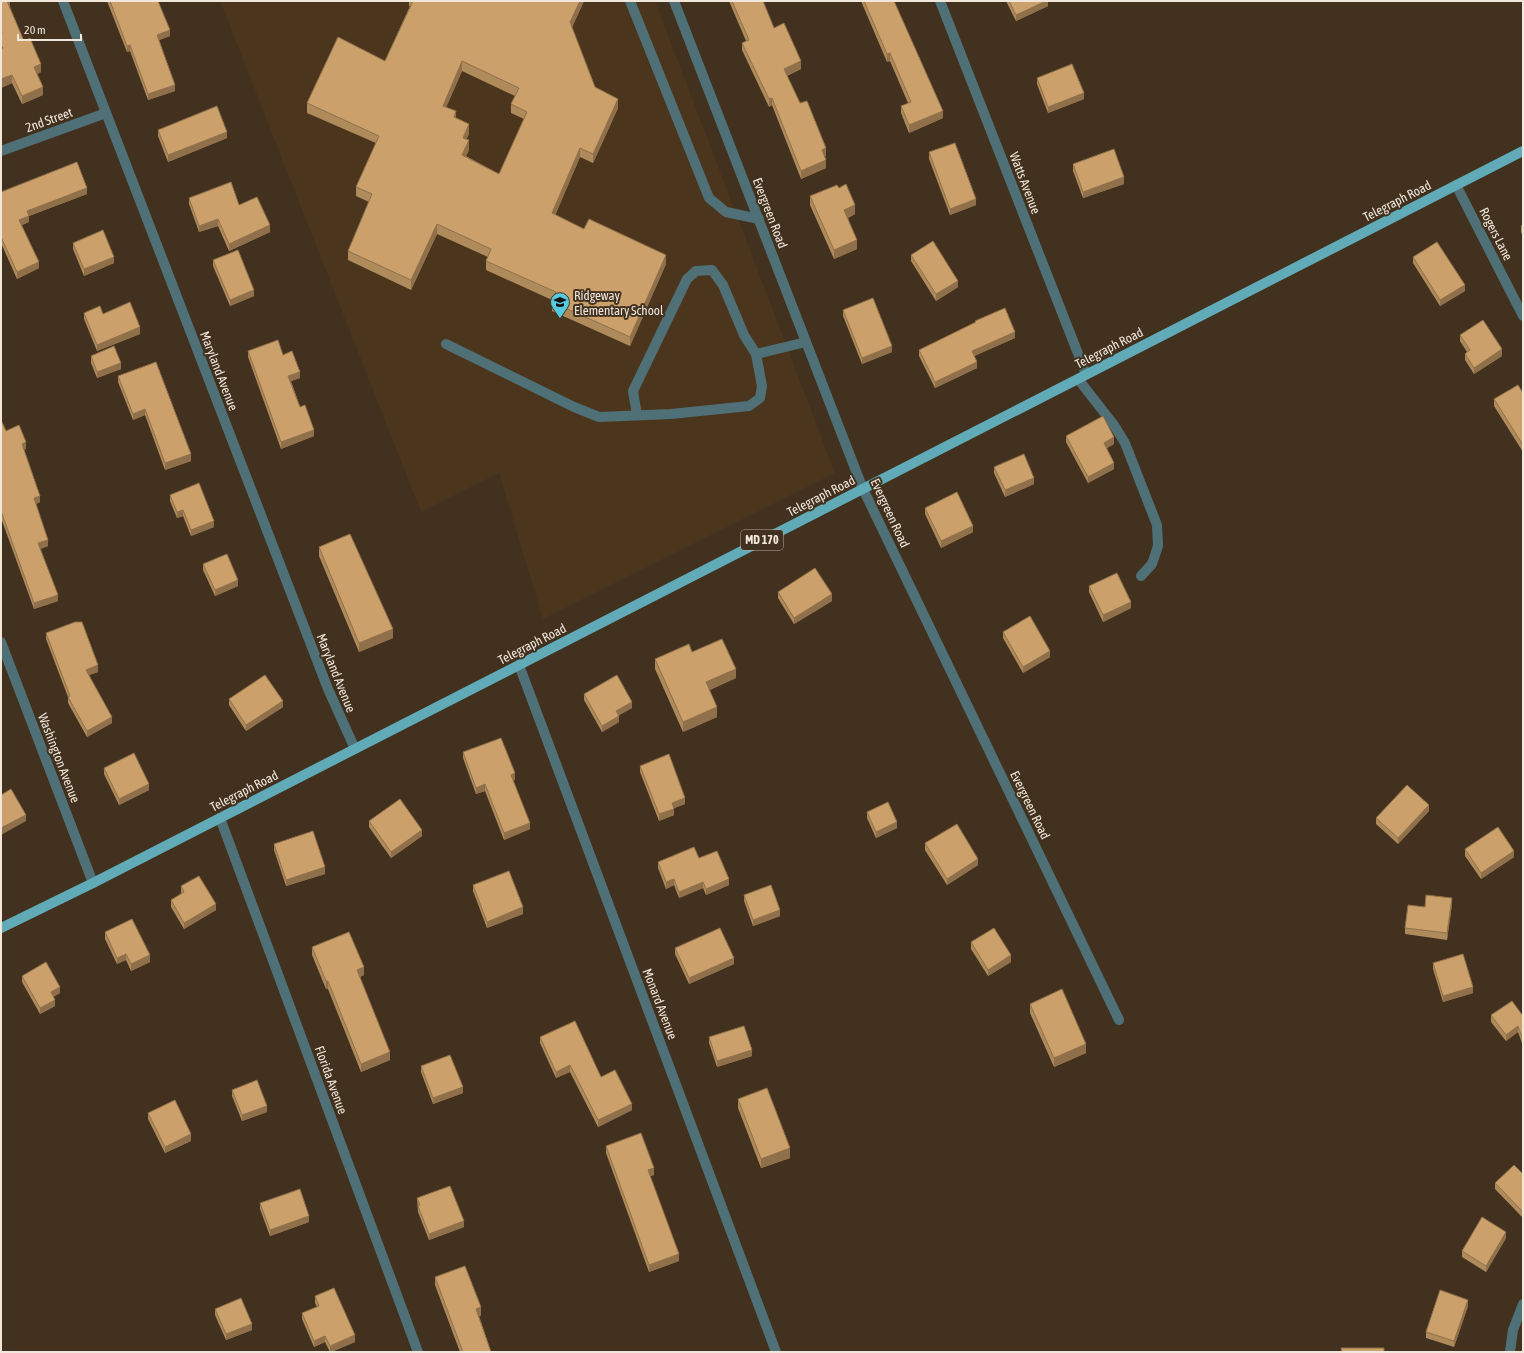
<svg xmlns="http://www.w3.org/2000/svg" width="1524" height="1353" font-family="'Asap Condensed',sans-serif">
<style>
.built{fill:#4b361d}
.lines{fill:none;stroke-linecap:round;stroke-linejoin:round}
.minor{stroke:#4e7076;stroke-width:10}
.major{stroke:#61aab7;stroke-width:10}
.wall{fill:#af8a5b;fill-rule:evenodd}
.shaded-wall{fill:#8f704a}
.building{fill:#cca06a;stroke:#8f704a;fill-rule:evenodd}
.labels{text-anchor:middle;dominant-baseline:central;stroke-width:4;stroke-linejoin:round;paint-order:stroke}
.shield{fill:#41311e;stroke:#bcb0a2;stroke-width:1}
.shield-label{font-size:12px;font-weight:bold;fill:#f1e7db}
.street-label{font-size:13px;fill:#f1e7db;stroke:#41311e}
.poi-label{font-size:13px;fill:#f1e7db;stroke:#41311e;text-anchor:start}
</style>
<rect width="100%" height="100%" fill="#41311e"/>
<path class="built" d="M220,1h435l180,472 -292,146 -44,-146 -78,39z"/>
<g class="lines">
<g class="minor">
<path d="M63,1l265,688 27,60"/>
<path d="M630,1l79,197 17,14 33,7"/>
<path d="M674,1l189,488 256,531"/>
<path d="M940,1l146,373"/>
<path d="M1,151l105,-38"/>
<path d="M1456,185l67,131"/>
<path d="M446,344l128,63 25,10 72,-3 78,-8 11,-8 2,-12 -6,-32 -12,-19 -21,-50 -11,-15 -16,1 -9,8 -54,112 4,24"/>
<path d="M756,354l50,-12"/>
<path d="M1078,379l36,46 11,18 32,82 1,21 -6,18 -11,12"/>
<path d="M1,642l92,241"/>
<path d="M519,665l257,687"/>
<path d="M220,818l198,534"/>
<path d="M1510,1352l3,-22 10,-26"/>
</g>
<path class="major" d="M1,928l92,-45 1430,-732"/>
</g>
<g class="wall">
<path d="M1,1h9v7l14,33 17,31 -4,2 6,21 -21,9 -10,-21 -11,5z"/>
<path d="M107,1h51l12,35 -11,4 16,51 -27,9 -18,-49 -3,1z"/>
<path d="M409,1h175l-12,26 23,60 23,21 -25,55 -13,-6 -25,58 29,14 82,35 -36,82 -78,-35v-11l-66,-30v-9l2,-4 -51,-23 -26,56 -63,-30v-9l21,-49 -13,-6v-9l20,-44 -69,-30v-10l78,-42 25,-55h-1zM462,71l53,25 -4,8v9l13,6 -25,55 -33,-18 3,-6 -3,-11 3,-5 -13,-16 -10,-11z"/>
<path d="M729,1h34l11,27 27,41 -14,7 39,80h-1l1,12 -25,11 -29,-74 -3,2 -27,-57v-7l4,-2z"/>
<path d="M861,1h33l49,117 -34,15 -8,-20v-7l7,-3 -18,-42 -3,1z"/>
<path d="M1006,1h42v5l-32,15z"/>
<path d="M1037,78l47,21 -36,14 -11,-29z"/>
<path d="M158,130l69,8 -59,24 -10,-26z"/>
<path d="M929,152l47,53 -26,10 -21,-56z"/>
<path d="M1073,164l51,20 -41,14 -10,-27z"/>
<path d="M839,188l16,26 -7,4 9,31 -23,10 -24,-54v-9z"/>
<path d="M1,192l86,2 -58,22v6l-7,3 17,43 -22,11 -16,-36z"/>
<path d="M189,198l50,7 31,27 -41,19 -11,-25 -19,6 -10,-28z"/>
<path d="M1523,224v12l-2,-4v-6z"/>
<path d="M73,243l41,20 -30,13 -11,-27z"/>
<path d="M911,255l47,32 -22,14 -25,-40z"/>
<path d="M1413,257l52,34 -25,15 -27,-43z"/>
<path d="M213,260l41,36 -24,10 -17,-40z"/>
<path d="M843,310l49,42 -30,12 -19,-48z"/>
<path d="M84,313l19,1 37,20 -43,17 -13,-32z"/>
<path d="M975,321l40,17 -41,18 3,12 -42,20 -16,-32v-6l56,-27z"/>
<path d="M1460,335l42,21 -28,18 -9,-14v-6l2,-2 -7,-11z"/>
<path d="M248,351l35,4 17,23 -9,3 9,26 14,29 -33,13 -33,-92z"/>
<path d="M91,356l30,13 -24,9 -6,-15z"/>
<path d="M118,376l73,85 -26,9 -20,-55 -12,5 -15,-38z"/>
<path d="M1523,393v59l-29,-46v-7z"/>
<path d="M1,422l5,9 20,18h-2l16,53 -4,2 12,42 -8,3 18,52 -24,8 -33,-91z"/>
<path d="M1066,436l48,8 -8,4 8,21 -26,14 -22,-41z"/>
<path d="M994,467l40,17 -29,13 -11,-24z"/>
<path d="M170,495l44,32 -23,9 -8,-20 -6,2 -7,-17z"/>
<path d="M925,508l48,24 -32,16 -16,-34z"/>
<path d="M319,547l74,91 -34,14 -40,-96z"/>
<path d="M203,564l35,22 -23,10 -12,-26z"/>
<path d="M1089,586l42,22 -28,14 -14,-30z"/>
<path d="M778,592l54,9 -38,23 -16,-26z"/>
<path d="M1003,632l47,25 -27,16 -20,-35z"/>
<path d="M46,633l52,39 -9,3 23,48 -25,14 -19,-34v-6l-22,-58z"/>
<path d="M692,652l44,26 -27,12 8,27 -34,15 -28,-63v-10z"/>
<path d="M584,694l48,14 -13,7v7l-17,10 -18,-32z"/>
<path d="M229,699l54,8 -37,24 -17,-26z"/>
<path d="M463,752l52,28h-2l17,49 -26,11 -19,-49 -9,3 -13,-36z"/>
<path d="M640,766l45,38 -11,4v7l-15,6 -19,-49z"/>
<path d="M104,768l45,22 -30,15 -15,-31z"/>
<path d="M1429,811l-31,33 -22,-20v-6z"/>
<path d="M867,812l30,16 -21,10 -9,-20z"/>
<path d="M369,821l53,15 -31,22 -22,-31z"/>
<path d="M925,843l53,22 -31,20 -22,-35z"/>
<path d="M274,844l51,30 -39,12 -12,-36z"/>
<path d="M1465,849l49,8 -33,22 -16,-23z"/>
<path d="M699,858l30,27 -23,10 -3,-7 -24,10 -5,-13 -8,4 -8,-21v-6z"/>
<path d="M473,885l50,29 -36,14 -14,-37z"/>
<path d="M181,886l35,24 -32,19 -13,-22v-7l11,-6 -1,-1z"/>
<path d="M744,895l36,21 -27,10 -9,-25z"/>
<path d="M1452,904l-5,36 -42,-6v-6l20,-21z"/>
<path d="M105,932l45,30 -19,9 -5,-11 -9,4 -12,-25z"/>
<path d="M971,942l40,20 -23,14 -17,-27z"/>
<path d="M312,947l52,28 -4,2 30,83 -29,12 -33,-83h-2l-14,-34z"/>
<path d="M675,948l59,16 -45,20 -14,-30z"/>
<path d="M1433,963l40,30 -30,9 -10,-33z"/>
<path d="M22,976l38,17 -7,4 2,9 -15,8 -18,-32z"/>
<path d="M1030,1004l56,49 -32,14 -24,-54z"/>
<path d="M1491,1015l32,1v30l-5,-14 -12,9 -15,-19z"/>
<path d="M540,1037l61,40 31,33 -34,17 -28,-55 -14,6 -16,-35z"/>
<path d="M709,1037l43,19 -35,11 -8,-24z"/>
<path d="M421,1066l42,27 -30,11 -12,-32z"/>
<path d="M232,1090l35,22 -25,9 -10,-25z"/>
<path d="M738,1099l52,59 -29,10 -23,-60z"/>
<path d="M148,1113l43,28 -26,12 -17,-34z"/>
<path d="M606,1146l48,29 -4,1 29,85 -30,11 -43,-119z"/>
<path d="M1523,1174v44l-28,-29v-6z"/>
<path d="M417,1198l47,29 -35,13 -11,-28z"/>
<path d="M260,1203l49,19 -39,14 -10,-27z"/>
<path d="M1506,1238l-20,34 -24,-15v-6z"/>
<path d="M435,1277l46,39h-2l12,36h-31l-25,-67z"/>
<path d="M315,1296l40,46 -24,10h-1l-5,-10 -11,5 -12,-28v-6l15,-6 -2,-4z"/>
<path d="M1468,1306l-14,41 -28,-9v-6z"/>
<path d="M215,1309l37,21 -26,10 -11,-25z"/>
</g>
<g class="shaded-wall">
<path d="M7,1h3v7z"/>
<path d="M580,1h4l-14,31v-10z"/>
<path d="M1046,1h2v5l-32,15v-6z"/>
<path d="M170,30v6l-13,5v-6z"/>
<path d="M130,45v6l-3,1v-6z"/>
<path d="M890,53v8l-3,1v-8z"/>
<path d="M462,61v10l-19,44v-9z"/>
<path d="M801,61v8l-17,8v-8z"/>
<path d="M41,64v8l-7,4v-9z"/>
<path d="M12,75v8l-11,5v-9z"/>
<path d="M175,85v6l-27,9v-6z"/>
<path d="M43,87v8l-21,9v-8z"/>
<path d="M1084,93v6l-36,14v-6z"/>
<path d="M772,98v7l-3,2v-8z"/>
<path d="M618,99v9l-25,55v-9z"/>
<path d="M456,111v9l-2,-3z"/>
<path d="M943,111v7l-34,15v-8z"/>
<path d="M469,124v10l-6,13v-9z"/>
<path d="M227,132v6l-59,24v-7z"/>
<path d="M469,140v10l-7,14v-9z"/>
<path d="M580,148v9l-28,66v-10z"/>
<path d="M826,148v8l-4,1v-7z"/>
<path d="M826,160v8l-25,11v-8z"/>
<path d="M1124,177v7l-41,14v-6z"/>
<path d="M87,188v6l-58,22v6l-10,4v-6l8,-9z"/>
<path d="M976,199v6l-26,10v-6z"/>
<path d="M855,205v9l-11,5v-9z"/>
<path d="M218,219v7l-19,6v-6z"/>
<path d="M437,224v10l-26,56v-10z"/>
<path d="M270,225v7l-41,19v-7z"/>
<path d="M857,240v9l-23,10v-9z"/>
<path d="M666,255v9l-36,82v-9z"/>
<path d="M114,257v6l-30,13v-7z"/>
<path d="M39,262v6l-22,11v-7z"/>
<path d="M958,281v6l-22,14v-7z"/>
<path d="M1465,285v6l-25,15v-6z"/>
<path d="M254,290v6l-24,10v-6z"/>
<path d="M140,327v7l-43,17v-6z"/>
<path d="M1015,332v6l-43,19v-6z"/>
<path d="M892,346v6l-30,12v-6z"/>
<path d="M1502,349v7l-28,18v-6z"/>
<path d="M977,362v6l-42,20v-6z"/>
<path d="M121,363v6l-24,9v-6z"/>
<path d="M300,372v6l-12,4v-6z"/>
<path d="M145,409v6l-12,5v-6z"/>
<path d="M314,430v6l-33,13v-7z"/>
<path d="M1114,437v7l-10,6v-7z"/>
<path d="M26,442v7l-4,1v-6z"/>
<path d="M191,454v7l-26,9v-7z"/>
<path d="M1114,463v6l-26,14v-6z"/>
<path d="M1034,478v6l-29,13v-7z"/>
<path d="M40,496v6l-6,3v-7z"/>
<path d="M183,510v6l-6,2v-6z"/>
<path d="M214,521v6l-23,9v-6z"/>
<path d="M973,526v6l-32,16v-7z"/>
<path d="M48,540v6l-10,4v-7z"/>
<path d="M238,580v6l-23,10v-6z"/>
<path d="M832,594v7l-38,23v-6z"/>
<path d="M58,595v6l-24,8v-6z"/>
<path d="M1131,602v6l-28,14v-7z"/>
<path d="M393,629v9l-34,14v-9z"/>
<path d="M1050,651v6l-27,16v-6z"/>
<path d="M98,665v7l-12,4v-6z"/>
<path d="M736,669v9l-30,14v-10z"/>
<path d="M283,701v6l-37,24v-6z"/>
<path d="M632,702v6l-16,9v-6z"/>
<path d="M717,707v10l-34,15v-10z"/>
<path d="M619,716v6l-17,10v-6z"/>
<path d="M112,717v6l-25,14v-6z"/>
<path d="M515,773v7l-4,1v-6z"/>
<path d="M149,784v6l-30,15v-6z"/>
<path d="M485,784v7l-9,3v-6z"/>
<path d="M685,798v6l-13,5v-6z"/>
<path d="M1429,805v6l-31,33v-6z"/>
<path d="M674,809v6l-15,6v-7z"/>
<path d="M26,815v6l-25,14v-7z"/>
<path d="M897,822v6l-21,10v-6z"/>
<path d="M530,823v6l-26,11v-7z"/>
<path d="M422,830v6l-31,22v-6z"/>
<path d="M1514,851v6l-33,22v-6z"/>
<path d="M978,859v6l-31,20v-6z"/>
<path d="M325,867v7l-39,12v-6z"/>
<path d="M674,879v6l-8,4v-7z"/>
<path d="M729,879v6l-23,10v-6z"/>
<path d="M703,882v6l-24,10v-6z"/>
<path d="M1452,898v6l-5,36v-7z"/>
<path d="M216,904v6l-32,19v-6z"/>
<path d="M523,907v7l-36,14v-6z"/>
<path d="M780,910v6l-27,10v-6z"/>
<path d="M126,954v6l-9,4v-6z"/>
<path d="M150,955v7l-19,9v-7z"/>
<path d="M1011,955v7l-23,14v-6z"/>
<path d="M734,958v6l-45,20v-6z"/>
<path d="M364,967v8l-7,3v-8z"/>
<rect x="326" y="981" width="2" height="8"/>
<path d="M60,987v6l-9,5v-6z"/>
<path d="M1473,987v6l-30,9v-6z"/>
<path d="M55,1000v6l-15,8v-6z"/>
<path d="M1518,1026v6l-12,9v-6z"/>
<path d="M1086,1044v9l-32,14v-9z"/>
<path d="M752,1050v6l-35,11v-6z"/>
<path d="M390,1052v8l-29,12v-8z"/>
<path d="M570,1065v7l-14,6v-6z"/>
<path d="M463,1087v6l-30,11v-6z"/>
<path d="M632,1104v6l-34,17v-7z"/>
<path d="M267,1106v6l-25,9v-6z"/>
<path d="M191,1134v7l-26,12v-6z"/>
<path d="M790,1148v10l-29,10v-9z"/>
<path d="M654,1168v7l-6,2v-7z"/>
<path d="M309,1216v6l-39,14v-6z"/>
<path d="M464,1221v6l-35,13v-6z"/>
<path d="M1506,1232v6l-20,34v-6z"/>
<path d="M679,1254v7l-30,11v-7z"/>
<path d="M1468,1300v6l-14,41v-6z"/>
<path d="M481,1307v9l-5,1v-8z"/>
<path d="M252,1324v6l-26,10v-6z"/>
<path d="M355,1335v7l-24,10h-1v-6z"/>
<path d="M325,1336v6l-11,5v-6z"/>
</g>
<g class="building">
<path d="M1,1h6l17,40 6,-3 11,26 -7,3 9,20 -21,9 -10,-21 -11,4v-30l2,-1 -2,-3v-11l1,-1 -1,-4z"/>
<path d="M110,1h48l12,29 -13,5 18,50 -27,9 -18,-49 -3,1z"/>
<path d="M413,1h167l-10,21 25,65 23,12 -25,55 -13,-6 -28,65 32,16 5,-10 77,36 -36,82 -78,-35 4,-10 -70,-31 5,-12 -54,-25 -26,56 -63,-29 24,-57 -16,-7 23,-51 -72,-33 31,-66 47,24zM462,61l57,27 -8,16 16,8 -28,62 -37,-19 7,-15 -6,-2 6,-14 -15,-7 2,-6 -13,-5z"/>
<path d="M732,1h31l11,27 10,-5 17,38 -17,8 16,34 7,-2 19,47 -4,2 4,10 -25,11 -29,-73 -3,1 -27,-56 7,-3z"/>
<path d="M864,1h30l49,110 -34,14 -8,-19 10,-4 -21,-49 -3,1z"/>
<path d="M1009,1h37l-30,14z"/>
<path d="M1072,64l12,29 -36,14 -11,-29z"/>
<path d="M217,106l10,26 -59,23 -10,-25z"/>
<path d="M955,143l21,56 -26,10 -21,-57z"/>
<path d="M1114,149l10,28 -41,15 -10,-28z"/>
<path d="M77,162l10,26 -60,23 2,5 -10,4 20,42 -22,10 -16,-35v-45z"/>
<path d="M231,182l8,23 18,-8 13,28 -41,19 -11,-25 -19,7 -10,-28z"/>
<path d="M846,184l9,21 -11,5 13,30 -23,10 -24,-54 27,-11 2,3z"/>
<path d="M1523,224v6l-2,-4z"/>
<path d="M103,230l11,27 -30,12 -11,-26z"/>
<path d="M933,241l25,40 -22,13 -25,-39z"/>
<path d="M1437,242l28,43 -25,15 -27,-43z"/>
<path d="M238,250l16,40 -24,10 -17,-40z"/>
<path d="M873,298l19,48 -30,12 -19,-48z"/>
<path d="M130,302l10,25 -43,18 -13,-32 16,-7 3,8z"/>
<path d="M1005,308l10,24 -43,19 5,11 -42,20 -16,-32 57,-28 -1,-1z"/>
<path d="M1483,320l19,29 -28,19 -9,-14 5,-4 -10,-15z"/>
<path d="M278,340l5,15 9,-4 8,21 -12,4 12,31 5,-2 9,25 -33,12 -33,-91z"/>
<path d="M114,346l7,17 -24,9 -6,-16z"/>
<path d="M156,362l35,92 -26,9 -20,-54 -12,5 -15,-38z"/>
<path d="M1518,385l5,8v52l-29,-46z"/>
<path d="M1103,416l11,21 -10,6 10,20 -26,14 -22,-41z"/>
<path d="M1,422h1l4,9 13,-6 7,17 -4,2 18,52 -6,2 14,42 -10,3 20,52 -24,8 -33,-92z"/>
<path d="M1024,454l10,24 -29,12 -11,-23z"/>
<path d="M199,483l15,38 -23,9 -8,-20 -6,2 -7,-17z"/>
<path d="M957,492l16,34 -32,15 -16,-33z"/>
<path d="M350,534l43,95 -34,14 -40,-96z"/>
<path d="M227,554l11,26 -23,10 -12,-26z"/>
<path d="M815,568l17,26 -38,24 -16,-26z"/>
<path d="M1117,573l14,29 -28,13 -14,-29z"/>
<path d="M1030,616l20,35 -27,16 -20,-35z"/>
<path d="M75,622h7l16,43 -12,5 26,47 -25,14 -19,-34 2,-1 -24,-63z"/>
<path d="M722,639l14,30 -30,13 11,25 -34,15 -28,-63 34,-15 3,8z"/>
<path d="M265,675l18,26 -37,24 -17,-26z"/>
<path d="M617,675l15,27 -16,9 3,5 -17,10 -18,-32z"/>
<path d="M501,738l14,35 -4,2 19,48 -26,10 -19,-49 -9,4 -13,-36z"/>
<path d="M134,753l15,31 -30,15 -15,-31z"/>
<path d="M669,754l16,44 -13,5 2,6 -15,5 -19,-48z"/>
<path d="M1407,785l22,20 -31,33 -22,-20z"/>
<path d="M11,789l15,26 -25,13v-33z"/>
<path d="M400,799l22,31 -31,22 -22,-31z"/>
<path d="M888,802l9,20 -21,10 -9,-20z"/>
<path d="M957,824l21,35 -31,20 -22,-36z"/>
<path d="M1498,827l16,24 -33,22 -16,-24z"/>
<path d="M313,831l12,36 -39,13 -12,-36z"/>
<path d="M694,847l5,11 18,-7 12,28 -23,10 -3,-7 -24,10 -5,-13 -8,3 -8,-20z"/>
<path d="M509,871l14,36 -36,15 -14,-37z"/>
<path d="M199,876l17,28 -32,19 -13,-23 13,-8 -3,-6z"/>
<path d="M771,885l9,25 -27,10 -9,-25z"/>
<path d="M1426,895l26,3 -5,35 -42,-5 3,-23 17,2z"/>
<path d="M132,919l18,36 -19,9 -5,-10 -9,4 -12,-26z"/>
<path d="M720,928l14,30 -45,20 -14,-30z"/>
<path d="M994,928l17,27 -23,15 -17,-28z"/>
<path d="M349,932l15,35 -7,3 33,82 -29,12 -33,-83h-2l-14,-34z"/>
<path d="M1463,954l10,33 -30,9 -10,-33z"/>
<path d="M46,962l14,25 -9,5 4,8 -15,8 -18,-32z"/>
<path d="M1062,989l24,55 -32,14 -24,-54z"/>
<path d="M1512,1001l11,15v23l-5,-13 -12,9 -15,-20z"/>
<path d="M575,1021l26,56 14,-7 17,34 -34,16 -28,-55 -14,7 -16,-35z"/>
<path d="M744,1026l8,24 -35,11 -8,-24z"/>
<path d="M450,1055l13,32 -30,11 -12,-32z"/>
<path d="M257,1080l10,26 -25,9 -10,-25z"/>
<path d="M767,1088l23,60 -29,11 -23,-60z"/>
<path d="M175,1100l16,34 -26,13 -17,-34z"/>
<path d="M641,1133l13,35 -6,2 31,84 -30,11 -43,-119z"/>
<path d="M1514,1165l9,9v38l-28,-29z"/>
<path d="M450,1186l14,35 -35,13 -11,-28 2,-1 -3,-7z"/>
<path d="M300,1189l9,27 -39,14 -10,-27z"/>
<path d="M1482,1217l24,15 -20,34 -24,-15z"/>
<path d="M465,1266l16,41 -5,2 15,43h-28l-28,-75z"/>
<path d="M334,1288l21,47 -25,11 -5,-10 -11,5 -12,-28 17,-7 -4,-10z"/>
<path d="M1440,1290l28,10 -14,41 -28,-9z"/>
<path d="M241,1298l11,26 -26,10 -11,-25z"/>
<path d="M1341,1348h43v4h-42z"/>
</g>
<defs>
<g id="school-pin" transform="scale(1)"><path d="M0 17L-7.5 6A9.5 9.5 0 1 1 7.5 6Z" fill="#55cadf" stroke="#41311e"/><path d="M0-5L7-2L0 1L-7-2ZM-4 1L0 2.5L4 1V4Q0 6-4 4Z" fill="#111"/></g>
</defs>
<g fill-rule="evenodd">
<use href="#school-pin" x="560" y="302"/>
</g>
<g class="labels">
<rect class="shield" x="741" y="530" width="42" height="20" rx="3"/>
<g class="shield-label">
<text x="762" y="540">MD 170</text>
</g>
<g class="street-label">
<text transform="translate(49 120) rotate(-20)">2nd Street</text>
<text transform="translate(1025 183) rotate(69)">Watts Avenue</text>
<text transform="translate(1397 201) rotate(-27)">Telegraph Road</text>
<text transform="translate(770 213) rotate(69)">Evergreen Road</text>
<text transform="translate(1496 234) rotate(63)">Rogers Lane</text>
<text transform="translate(1109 348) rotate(-27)">Telegraph Road</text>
<text transform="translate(219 371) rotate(69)">Maryland Avenue</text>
<text transform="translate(821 496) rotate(-27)">Telegraph Road</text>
<text transform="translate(890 513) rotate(65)">Evergreen Road</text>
<text transform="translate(532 644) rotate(-27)">Telegraph Road</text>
<text transform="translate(336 673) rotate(68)">Maryland Avenue</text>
<text transform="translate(59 758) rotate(69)">Washington Avenue</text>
<text transform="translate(244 791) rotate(-27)">Telegraph Road</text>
<text transform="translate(1030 805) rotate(64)">Evergreen Road</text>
<text transform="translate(660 1004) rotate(69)">Monard Avenue</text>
<text transform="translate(331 1080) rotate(70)">Florida Avenue</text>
</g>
<g class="poi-label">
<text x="574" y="295">Ridgeway<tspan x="574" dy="15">Elementary School</tspan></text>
</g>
</g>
<rect width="1524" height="1353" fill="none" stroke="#f1e7db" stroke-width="4"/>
<path d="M18 34v6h63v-6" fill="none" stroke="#f1e7db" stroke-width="2"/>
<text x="24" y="34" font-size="12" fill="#f1e7db" stroke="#41311e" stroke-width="3" paint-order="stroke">20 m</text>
</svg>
